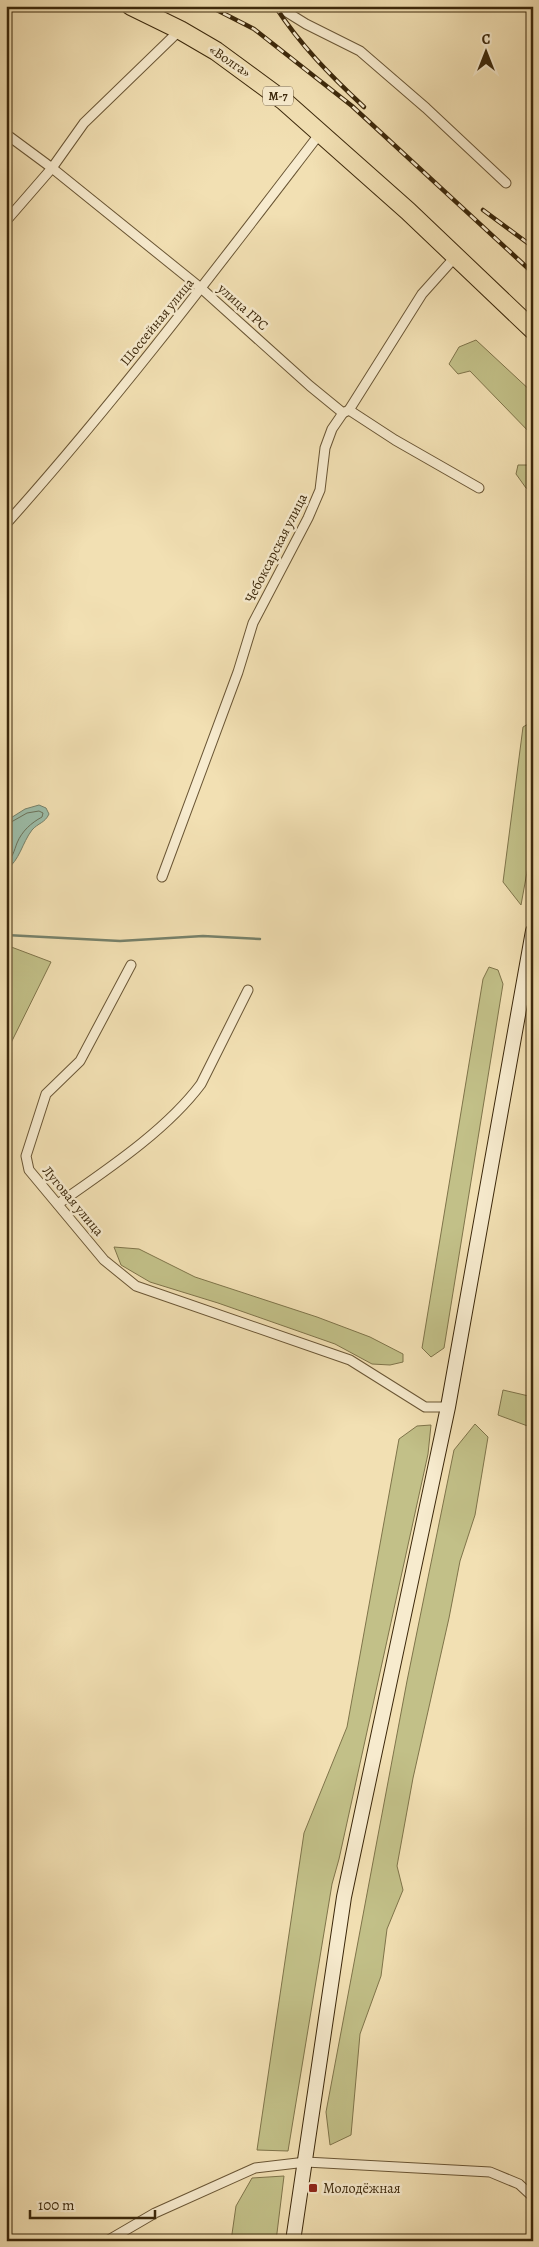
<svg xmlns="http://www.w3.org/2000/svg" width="539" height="2247" font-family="Alegreya,serif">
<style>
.green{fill:#c2c088;stroke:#7f744a}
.water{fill:#9cbda9;stroke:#76816a}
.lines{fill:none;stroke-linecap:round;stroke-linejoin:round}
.shore{stroke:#6c725a;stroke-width:1}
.stream{stroke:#76816a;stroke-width:2.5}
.street-casing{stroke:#6a5635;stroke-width:11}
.secondary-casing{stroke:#3c280b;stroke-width:16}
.highway-casing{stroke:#3c280b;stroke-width:20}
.street{stroke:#f7ebce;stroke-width:9}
.secondary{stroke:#f7ebce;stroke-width:14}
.highway{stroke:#f2e0b3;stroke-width:18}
.rail-casing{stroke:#3c280b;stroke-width:4.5}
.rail{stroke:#f7ebce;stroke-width:2.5;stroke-dasharray:8;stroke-linecap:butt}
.poi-dot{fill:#8f2418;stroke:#f7ebce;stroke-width:2}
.labels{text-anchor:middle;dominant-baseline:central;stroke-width:5;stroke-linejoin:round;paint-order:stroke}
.shield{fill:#f7ebce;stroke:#746246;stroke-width:1}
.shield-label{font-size:12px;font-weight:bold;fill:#3c280b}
.street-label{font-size:14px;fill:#3c280b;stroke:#f7ebce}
.poi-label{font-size:14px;fill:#3c280b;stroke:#f7ebce;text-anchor:start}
</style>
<rect width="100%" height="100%" fill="#f2e0b3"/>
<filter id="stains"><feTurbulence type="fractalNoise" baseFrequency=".004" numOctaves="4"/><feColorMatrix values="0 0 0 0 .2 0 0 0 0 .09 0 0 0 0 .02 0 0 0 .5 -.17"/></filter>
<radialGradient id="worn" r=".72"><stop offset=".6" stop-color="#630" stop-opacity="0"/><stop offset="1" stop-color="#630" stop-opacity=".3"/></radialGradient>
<g class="green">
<path d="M476,340l57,53v43l-63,-65 -12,3 -9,-10 10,-17z"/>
<path d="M518,465h10l5,4v22l-7,-3 -10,-14z"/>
<path d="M533,721v118l-12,66 -18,-23 20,-155z"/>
<path d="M6,945l45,17 -45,91z"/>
<path d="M489,967l9,3 5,14 -59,364 -13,9 -9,-9 61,-369z"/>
<path d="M114,1247l25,2 56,28 122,40 53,20 33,17v8l-13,3 -18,-1 -37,-20 -117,-41 -68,-21 -29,-17z"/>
<path d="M503,1390l30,7v31l-35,-13z"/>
<path d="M475,1424l13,13 -13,78 -15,46 -11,57 -36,160 -16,88 6,24 -16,39 -6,47 -21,58 -9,101 -21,10 -4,-33 81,-431 47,-231z"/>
<path d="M431,1425l-3,29 -89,405 -7,25 -44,267 -31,-1 47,-317 43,-106 52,-288 18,-13z"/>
<path d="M284,2176l-8,65h-45l5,-35 16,-28z"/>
</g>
<path class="water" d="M39,805l7,3 3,6c-4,9 -11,9 -17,16 -10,13 -12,30 -26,40v-49l19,-12z"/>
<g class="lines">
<path class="shore" d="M6,825l21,-12 12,-2 4,2 -1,4c-11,6 -20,14 -25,26 -3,8 -4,14 -11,21"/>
<path class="stream" d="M6,935l114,6 83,-5 57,3"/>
<g class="street-casing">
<g id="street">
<path d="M277,6l29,18 54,27 66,57 80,75"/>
<path d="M6,134l46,34 150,121 108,97 33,27"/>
<path d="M6,221l46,-53 32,-45 96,-93"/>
<path d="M349,410l46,30 84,48"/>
<path d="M6,524c112,-125 213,-259 315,-392"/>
<path d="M162,877l76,-205 15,-49 55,-105 12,-28 5,-42 7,-19 11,-16 6,-3 73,-116 34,-38"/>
<path d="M131,965l-51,96 -34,33 -20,62 3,14 75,90 32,26 214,74 75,47h23"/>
<path d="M58,1204c47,-33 108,-73 143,-120l47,-94"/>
<path d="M107,2241l48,-28 100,-45 51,-6 184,10 29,12 14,13"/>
</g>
</g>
<g class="secondary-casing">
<path id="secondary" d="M293,2241l51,-344 104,-490 85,-476"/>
</g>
<g class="highway-casing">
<path id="highway" d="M131,6l49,24 36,21 68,50 124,110 125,119"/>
</g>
<use href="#street" class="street"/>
<use href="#secondary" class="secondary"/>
<use href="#highway" class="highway"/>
<g class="rail-casing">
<g id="rail">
<path d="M209,6l45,23 98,77 181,167"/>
<path d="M275,6c25,39 56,70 89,101"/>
<path d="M483,210l50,37"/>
</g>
</g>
<use href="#rail" class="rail"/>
</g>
<rect class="poi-dot" x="308" y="2183" width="10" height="10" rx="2.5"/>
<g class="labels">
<rect class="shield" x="263" y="86.5" width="30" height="19" rx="4"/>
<g class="shield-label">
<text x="278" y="96">М-7</text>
</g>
<g class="street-label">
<text transform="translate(230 61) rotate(34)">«Волга»</text>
<text transform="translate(243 307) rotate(42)">улица ГРС</text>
<text transform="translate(157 322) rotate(-51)">Шоссейная улица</text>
<text transform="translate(276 548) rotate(-63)">Чебоксарская улица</text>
<text transform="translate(73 1201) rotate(50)">Луговая улица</text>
</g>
<g class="poi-label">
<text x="323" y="2188">Молодёжная</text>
</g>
</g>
<rect width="539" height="2247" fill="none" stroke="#f2e0b3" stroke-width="25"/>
<rect x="8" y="8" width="524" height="2232" fill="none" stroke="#3c280b" stroke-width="2.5"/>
<rect x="12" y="12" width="514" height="2222" fill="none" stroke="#3c280b"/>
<g transform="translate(486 52)" stroke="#f7ebce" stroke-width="4" paint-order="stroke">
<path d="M0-4L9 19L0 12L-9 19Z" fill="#3c280b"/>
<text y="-8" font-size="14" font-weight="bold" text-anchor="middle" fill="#3c280b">С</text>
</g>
<path d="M30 2210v8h125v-8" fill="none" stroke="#3c280b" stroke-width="2.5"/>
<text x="38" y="2210" font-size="15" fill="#3c280b" stroke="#f7ebce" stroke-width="4" paint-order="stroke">100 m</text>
<rect width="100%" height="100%" filter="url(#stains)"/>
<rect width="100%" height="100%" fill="url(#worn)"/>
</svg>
